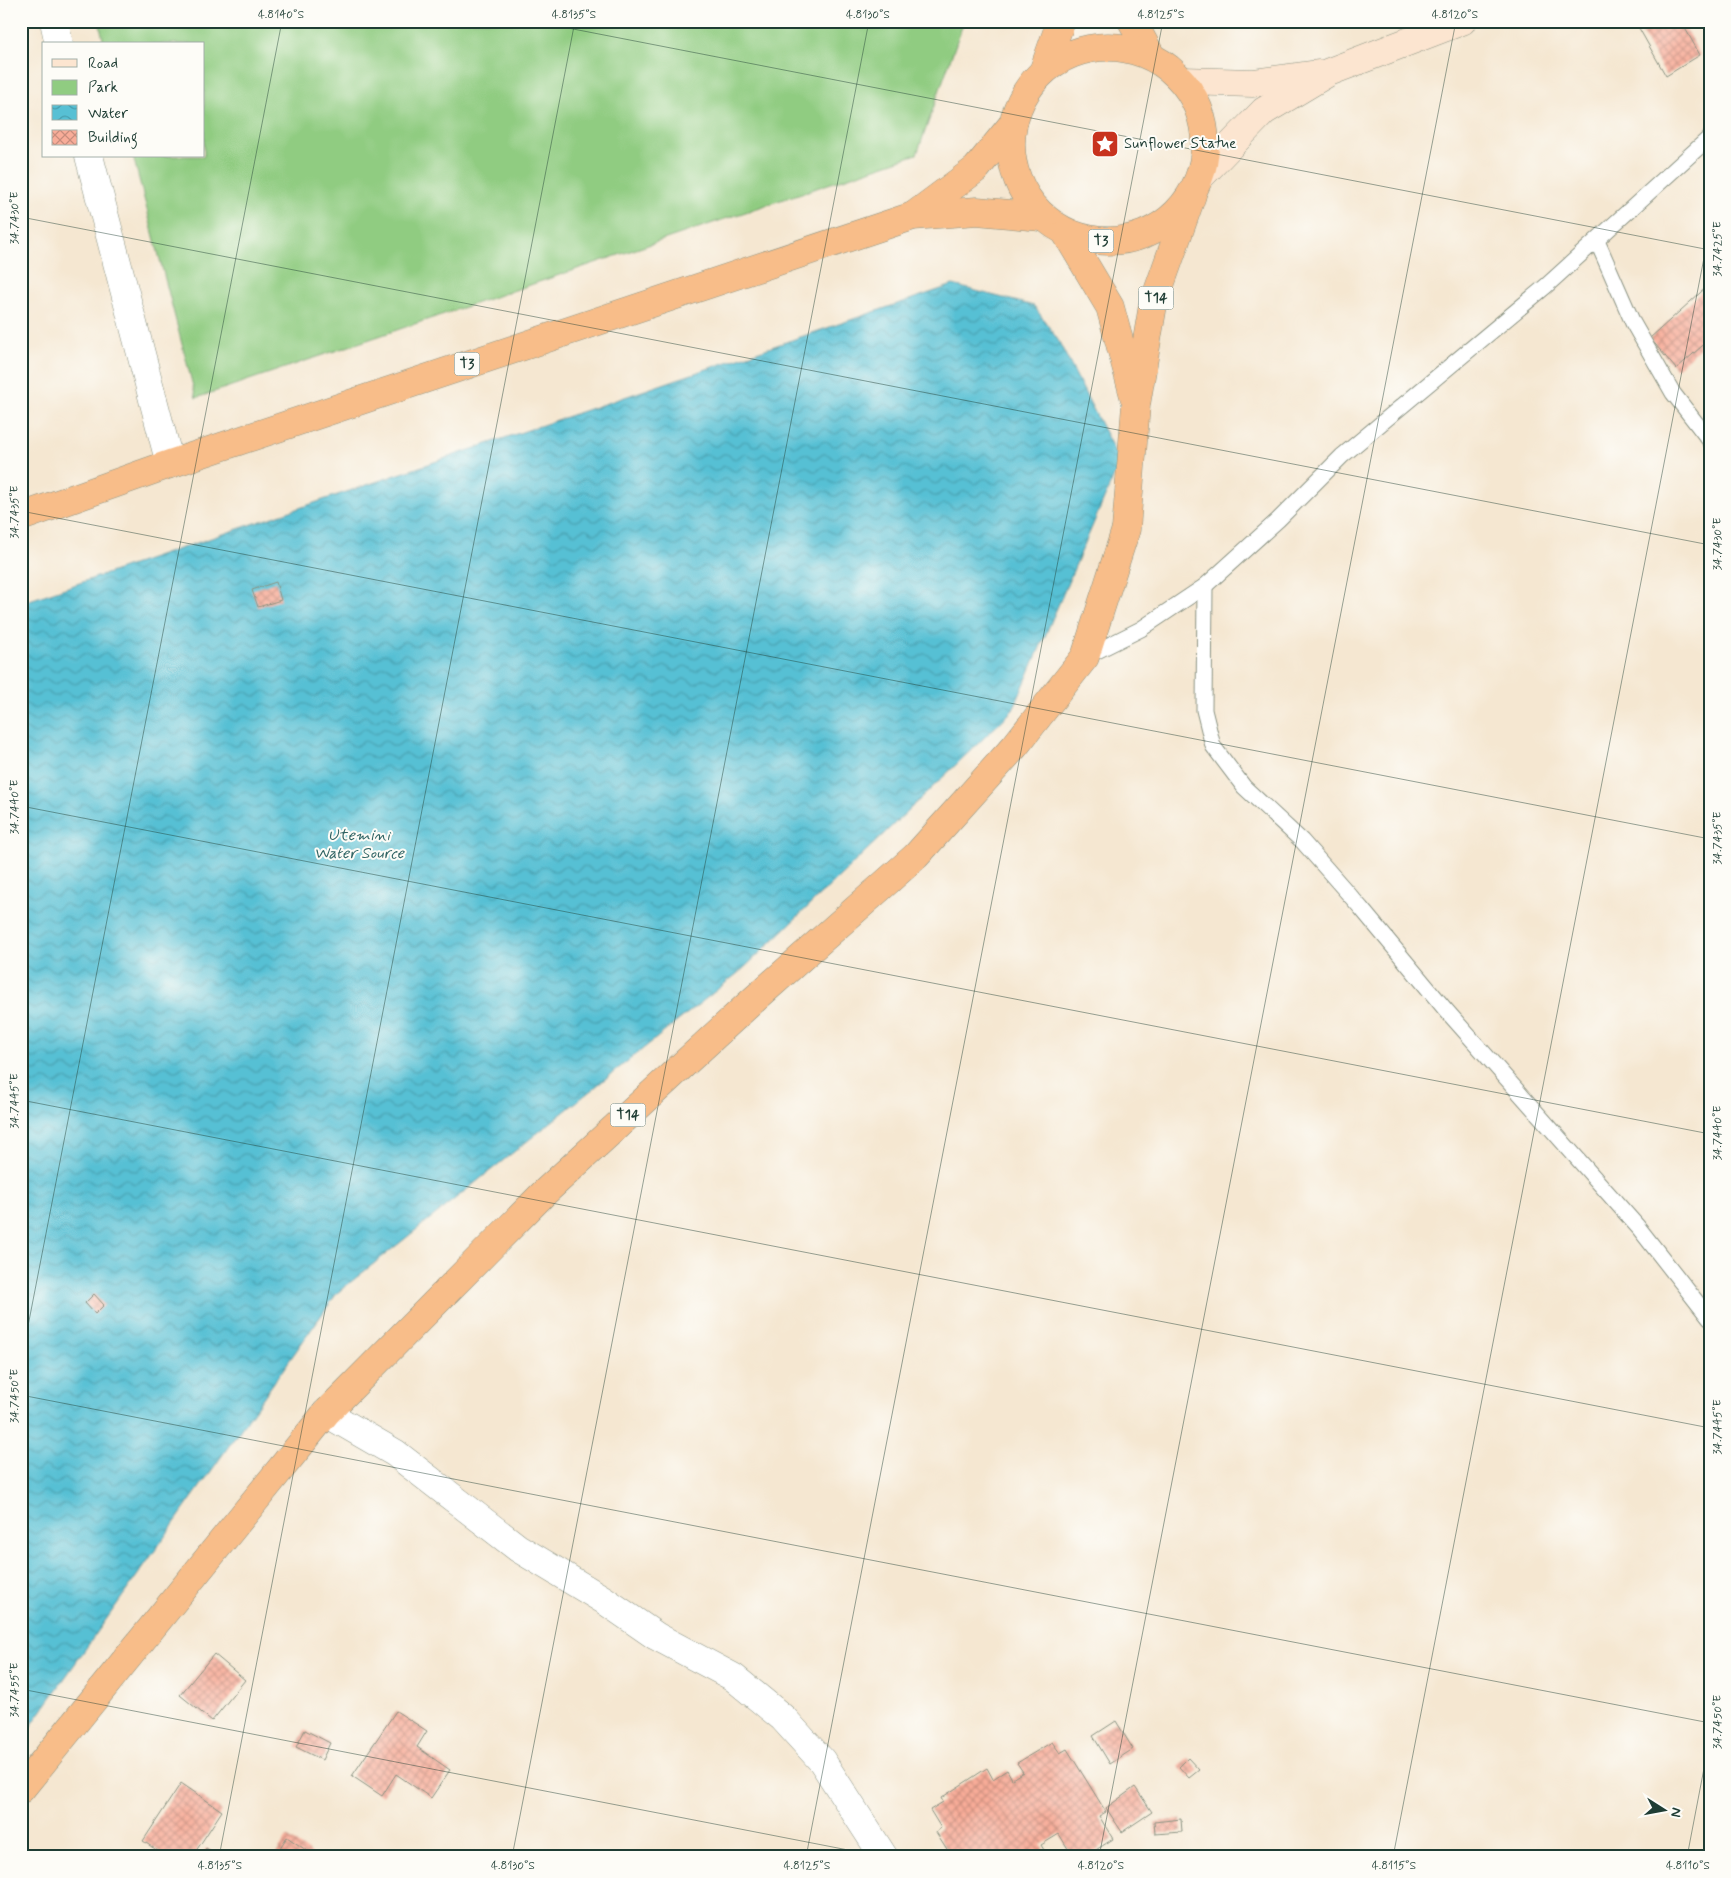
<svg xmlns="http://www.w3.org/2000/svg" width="1731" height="1878" font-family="Mynerve,sans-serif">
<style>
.green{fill:#90cc81;stroke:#58845a}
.water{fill:url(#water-waves);stroke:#3b7e84}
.building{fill:url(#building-cross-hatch)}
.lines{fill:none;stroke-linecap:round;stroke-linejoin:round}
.lane-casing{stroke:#8a9282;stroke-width:17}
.street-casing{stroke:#8a9282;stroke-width:29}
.secondary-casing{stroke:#8a9282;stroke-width:29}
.highway-casing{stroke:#8a9282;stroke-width:29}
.lane{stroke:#fff;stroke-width:15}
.street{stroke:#fff;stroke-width:28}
.secondary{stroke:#fce5d0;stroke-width:28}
.highway{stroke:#f8bd89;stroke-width:28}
.ticks{fill:none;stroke:#1f3d34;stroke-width:1;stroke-opacity:0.45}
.labels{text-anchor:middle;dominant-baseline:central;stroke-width:4;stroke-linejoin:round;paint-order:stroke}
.shield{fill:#fdfcf7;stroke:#62766e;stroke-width:1}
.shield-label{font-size:14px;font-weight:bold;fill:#1f3d34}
.poi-label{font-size:15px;fill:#1f3d34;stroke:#fdfcf7;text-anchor:start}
.water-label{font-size:16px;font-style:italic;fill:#306464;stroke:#fdfcf7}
.neatline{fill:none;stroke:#1f3d34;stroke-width:2}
.ticks-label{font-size:12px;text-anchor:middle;fill:#1f3d34}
</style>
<defs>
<pattern id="water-waves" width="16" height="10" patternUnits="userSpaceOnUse" patternTransform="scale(1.25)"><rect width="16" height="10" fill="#57c0d4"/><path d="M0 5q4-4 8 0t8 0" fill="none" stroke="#479dad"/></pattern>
<pattern id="building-cross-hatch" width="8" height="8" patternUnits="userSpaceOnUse" patternTransform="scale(1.25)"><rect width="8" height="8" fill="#f8ac98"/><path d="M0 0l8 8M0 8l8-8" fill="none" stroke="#c88d7d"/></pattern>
</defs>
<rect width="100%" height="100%" fill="#fdfcf7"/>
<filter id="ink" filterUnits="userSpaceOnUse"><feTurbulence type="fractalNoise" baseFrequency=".02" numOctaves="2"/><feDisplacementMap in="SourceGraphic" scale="10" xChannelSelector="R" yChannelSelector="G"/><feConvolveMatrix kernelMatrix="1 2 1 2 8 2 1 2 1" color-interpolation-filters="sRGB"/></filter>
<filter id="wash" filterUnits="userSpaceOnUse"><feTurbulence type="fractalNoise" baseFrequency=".0096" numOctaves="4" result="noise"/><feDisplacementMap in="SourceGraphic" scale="20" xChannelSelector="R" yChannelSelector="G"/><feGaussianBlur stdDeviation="1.12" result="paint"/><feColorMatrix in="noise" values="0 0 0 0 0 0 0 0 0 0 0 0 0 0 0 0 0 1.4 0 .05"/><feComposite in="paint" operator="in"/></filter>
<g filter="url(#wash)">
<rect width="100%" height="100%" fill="#f5e7d1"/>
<path class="green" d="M99,21h865l-47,133 -721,244 -63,-242h71v-112h-100z"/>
<path class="water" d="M953,285l81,21 24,34 62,122 -107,248 -270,259 -406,324 -316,447v-1137z"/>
<g id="blocks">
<g class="building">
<path d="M1635,21h46l19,34 -34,21z"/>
<path d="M1710,284v55l-34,30 -26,-31z"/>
<path d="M276,582l5,18 -23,7 -6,-17z"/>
<path d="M94,1294l10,11 -9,9 -10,-11z"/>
<path d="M214,1654l31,26 -33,41 -32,-26z"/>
<path d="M396,1711l31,20 -10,16 33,23 -19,28 -35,-24 -14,22 -30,-20z"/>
<path d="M1116,1721l17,28 -23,15 -17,-28z"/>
<path d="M305,1730l25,13 -8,17 -26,-13z"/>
<path d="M1052,1742l8,11 7,-4 39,63 -7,4 14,23 -28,18 -2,-3 -4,3h-6l-14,-23 -18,11 7,12h-96l-16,-25 5,-4 -11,-18 13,-8 -2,-4 46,-30 6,11 14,-9 5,9 11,-7 -6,-9z"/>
<path d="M1188,1758l11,12 -10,8 -10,-11z"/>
<path d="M181,1783l41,28 -30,46h-25l-24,-16z"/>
<path d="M1135,1787l17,25 -30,20 -16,-24z"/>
<path d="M1181,1819l1,13 -27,2 -1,-12z"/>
<path d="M287,1837l29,20h-42z"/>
<path d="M206,1848l14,9h-20z"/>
</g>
</g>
</g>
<g filter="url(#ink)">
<use href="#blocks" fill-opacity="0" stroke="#8a9282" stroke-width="1"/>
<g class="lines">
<g class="lane-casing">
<g id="lane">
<path d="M1597,241l36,82 40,70 37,48"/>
<path d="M1205,586l-1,124 9,36 31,41 58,54 59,67 84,101 193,218 72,92"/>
<path d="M1085,657l56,-28 64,-43 73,-66 64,-64 204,-170 164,-149"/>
</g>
</g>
<g class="street-casing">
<g id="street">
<path d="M54,21l5,23"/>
<path d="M89,156l81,308"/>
<path d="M326,1413l69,40 123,95 86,52 52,36 77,41 50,41 39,43 62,96"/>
</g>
</g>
<g class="secondary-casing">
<g id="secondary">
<path d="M1183,81l70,2 65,-9"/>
<path d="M1201,176l63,-65 65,-39 133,-51"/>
</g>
</g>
<g class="highway-casing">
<g id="highway">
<path d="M1132,21l19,35"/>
<circle cx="1108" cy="144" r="97"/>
<path d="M1044,69l17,-48"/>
<path d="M913,216l63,-47 36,-44"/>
<path d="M1066,233l44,74 24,89"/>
<path d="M21,517l149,-53 743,-248 64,-5 64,6"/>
<path d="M21,1789l305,-376 218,-220 204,-188 168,-149 99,-110 70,-89 41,-128 10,-124 17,-100 39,-110"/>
</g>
</g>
<use href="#lane" class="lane"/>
<use href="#street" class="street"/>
<use href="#secondary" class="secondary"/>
<use href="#highway" class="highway"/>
</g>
</g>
<path class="ticks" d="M532,21l1178,229M21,217l1689,328M21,511l1689,328M21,806l1689,328M21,1100l1689,328M21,1362l261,-1341M21,1395l1689,328M21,1689l863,168M219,1857l356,-1836M512,1857l357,-1836M806,1857l357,-1836M1099,1857l357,-1836M1393,1857l317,-1630M1687,1857l23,-120"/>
<defs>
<g id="sight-square" transform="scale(1.4375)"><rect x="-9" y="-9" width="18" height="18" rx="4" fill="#c8321e" stroke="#fdfcf7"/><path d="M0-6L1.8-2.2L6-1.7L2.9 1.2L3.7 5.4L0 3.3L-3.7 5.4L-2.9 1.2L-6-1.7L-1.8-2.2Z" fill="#fff"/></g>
</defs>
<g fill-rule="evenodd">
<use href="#sight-square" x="1105" y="144"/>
</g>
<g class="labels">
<g class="shield">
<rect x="1088.5" y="229.5" width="25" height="23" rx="4"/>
<rect x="1138.5" y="286.5" width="35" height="23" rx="4"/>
<rect x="454.5" y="352.5" width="25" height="23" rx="4"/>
<rect x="610.5" y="1103.5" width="35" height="23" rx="4"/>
</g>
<g class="shield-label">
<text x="1101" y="241">T3</text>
<text x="1156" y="298">T14</text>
<text x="467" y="364">T3</text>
<text x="628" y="1115">T14</text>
</g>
<g class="poi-label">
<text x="1124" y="144">Sunflower Statue</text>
</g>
<g class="water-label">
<text x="359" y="835">Utemini<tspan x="359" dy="18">Water Source</tspan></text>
</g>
</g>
<rect width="1731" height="1878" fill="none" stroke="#fdfcf7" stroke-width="55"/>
<rect x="42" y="42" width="162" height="115" fill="#fdfcf7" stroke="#a4b0a9"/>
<rect x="52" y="59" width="25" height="8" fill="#fce5d0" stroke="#a4b0a9"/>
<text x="88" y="68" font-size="15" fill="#1f3d34">Road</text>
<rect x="52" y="80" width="25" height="15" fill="#90cc81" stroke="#a4b0a9"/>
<text x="88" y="92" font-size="15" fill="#1f3d34">Park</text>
<rect x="52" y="105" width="25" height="15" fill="url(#water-waves)" stroke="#a4b0a9"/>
<text x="88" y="118" font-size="15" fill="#1f3d34">Water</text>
<rect x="52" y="130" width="25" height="15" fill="url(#building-cross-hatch)" stroke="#a4b0a9"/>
<text x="88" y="142" font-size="15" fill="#1f3d34">Building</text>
<g transform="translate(1664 1810) rotate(101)" stroke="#fdfcf7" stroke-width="4" paint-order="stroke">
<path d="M0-4L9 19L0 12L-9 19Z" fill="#1f3d34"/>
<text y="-8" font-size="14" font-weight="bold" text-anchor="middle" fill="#1f3d34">N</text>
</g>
<rect x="28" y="28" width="1676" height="1822" class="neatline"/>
<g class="ticks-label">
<text x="281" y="18">4.8140°S</text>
<text x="574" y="18">4.8135°S</text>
<text x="868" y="18">4.8130°S</text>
<text x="1161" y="18">4.8125°S</text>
<text x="1455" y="18">4.8120°S</text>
<text transform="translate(14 218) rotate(-90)" y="4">34.7430°E</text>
<text transform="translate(1717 249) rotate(-90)" y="4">34.7425°E</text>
<text transform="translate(14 512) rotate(-90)" y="4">34.7435°E</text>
<text transform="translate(1717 544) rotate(-90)" y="4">34.7430°E</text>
<text transform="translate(14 807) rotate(-90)" y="4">34.7440°E</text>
<text transform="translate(1717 838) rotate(-90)" y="4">34.7435°E</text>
<text transform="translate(14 1101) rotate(-90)" y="4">34.7445°E</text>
<text transform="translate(1717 1133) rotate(-90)" y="4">34.7440°E</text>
<text transform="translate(14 1396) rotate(-90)" y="4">34.7450°E</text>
<text transform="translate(1717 1427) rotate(-90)" y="4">34.7445°E</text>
<text transform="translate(14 1690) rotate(-90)" y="4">34.7455°E</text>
<text transform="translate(1717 1722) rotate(-90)" y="4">34.7450°E</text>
<text x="220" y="1869">4.8135°S</text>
<text x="513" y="1869">4.8130°S</text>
<text x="807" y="1869">4.8125°S</text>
<text x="1101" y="1869">4.8120°S</text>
<text x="1394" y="1869">4.8115°S</text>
<text x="1688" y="1869">4.8110°S</text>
</g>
</svg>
